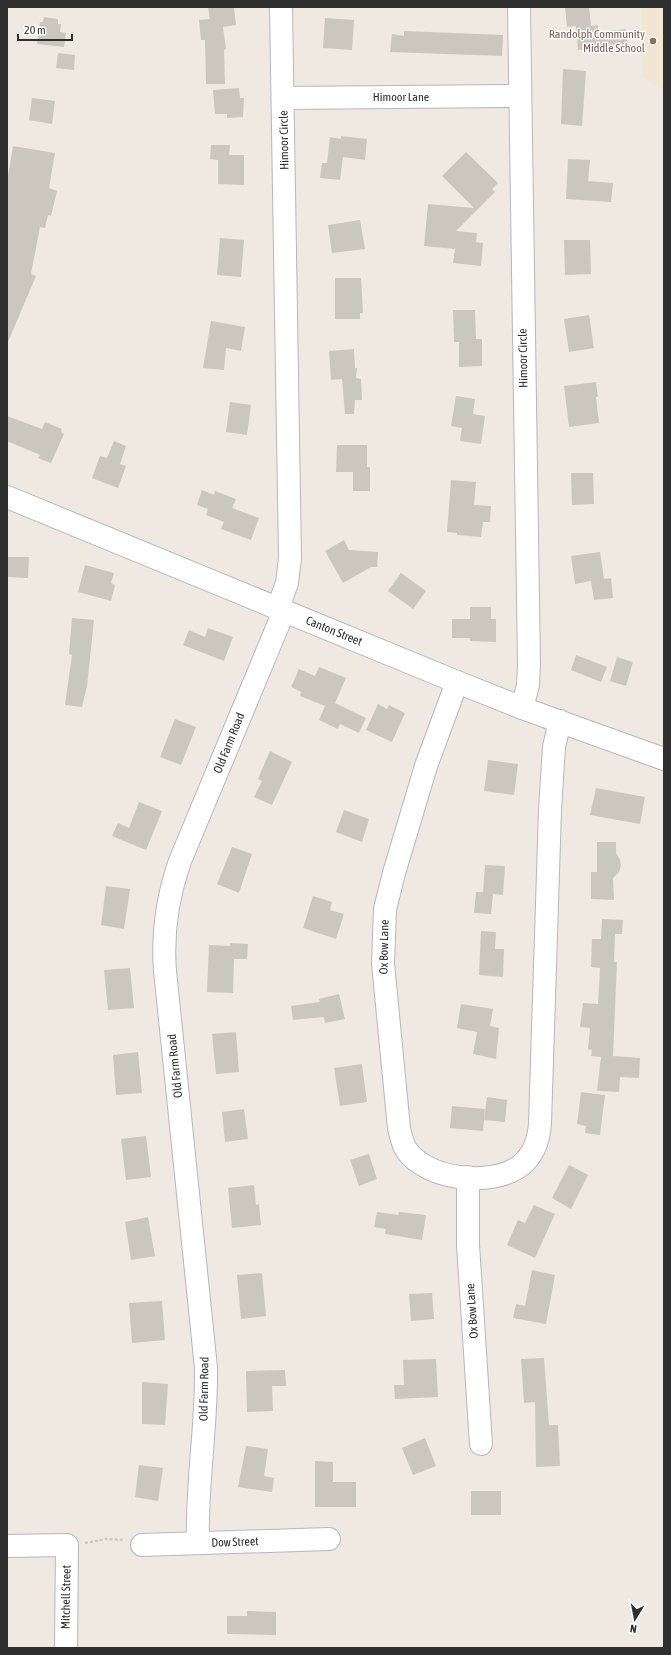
<svg xmlns="http://www.w3.org/2000/svg" width="671" height="1655" font-family="'Asap Condensed',sans-serif">
<style>
.education{fill:#f0e6d1}
.building{fill:#cbc7bf}
.lines{fill:none;stroke-linecap:round;stroke-linejoin:round}
.minor-casing{stroke:#b4b7c1;stroke-width:24}
.path{stroke:#c9c9c9;stroke-width:2.5;stroke-dasharray:3 2;stroke-linecap:butt}
.minor{stroke:#fff;stroke-width:22}
.education-dot{fill:#8d6e63;stroke:#fff;stroke-width:1.5}
.labels{text-anchor:middle;dominant-baseline:central;stroke-width:3;stroke-linejoin:round;paint-order:stroke}
.education-label{font-size:12px;fill:#785e54;stroke:#fff;text-anchor:end}
.street-label{font-size:12px;fill:#2e2e2e;stroke:#fff}
</style>
<rect width="100%" height="100%" fill="#efe9e1"/>
<path class="education" d="M642,7h22v84l-21,-15z"/>
<g class="building">
<path d="M208,7h26l2,18 -13,2 3,22 -2,1 1,34h-19l-1,-44h-4l-2,-20 11,-1z"/>
<path d="M565,7h24l2,19 7,-1v7l28,-3 2,16 -50,5 -2,-24 -9,1z"/>
<path d="M44,17l14,2v5h3l-1,8 6,1 -2,14 -27,-3 3,-22h3z"/>
<path d="M325,18l29,2 -2,30 -29,-2z"/>
<path d="M404,31l99,4 -1,21 -112,-4 2,-18 12,2z"/>
<path d="M58,53l17,2 -1,15 -18,-2z"/>
<path d="M563,69l23,2 -4,55 -21,-2z"/>
<path d="M239,88l1,10h4l-1,19 -16,1v-4h-12l-2,-24z"/>
<path d="M32,98l23,3 -3,23 -23,-4z"/>
<path d="M341,136l26,3 -2,21 -22,-3 -3,23 -20,-2 2,-15h5l3,-26 11,2z"/>
<path d="M211,145h19l-1,10h15v30l-26,-1v-24l-8,-1z"/>
<path d="M13,146l42,7 -6,35 8,3 -6,25 -3,-1 -3,13 -5,-1 -9,47 5,2 -29,68v-162z"/>
<path d="M466,152l32,31 -6,6 3,3 -39,39 21,2 -1,9 7,1 -2,23 -28,-3 2,-14 -31,-3 4,-42 46,4 -32,-32z"/>
<path d="M568,159l22,1 -2,21 25,2 -2,19 -45,-3z"/>
<path d="M360,220l5,29 -33,4 -4,-28z"/>
<path d="M220,238l24,2 -3,37 -24,-2z"/>
<path d="M564,240h26l1,34 -26,1z"/>
<path d="M335,278h26l2,35h-3v6h-25z"/>
<path d="M453,310h22l1,29h6v27l-23,1v-25h-5z"/>
<path d="M589,315l5,33 -25,4 -5,-33z"/>
<path d="M211,321l34,6 -4,24 -15,-3 -2,22 -21,-2z"/>
<path d="M354,349l1,19h2l-1,10 5,1 1,21h-7l-1,14h-9l-3,-35 -11,1 -2,-29z"/>
<path d="M596,382l2,15h-2l3,26 -30,4 -5,-41z"/>
<path d="M456,396l19,3 -2,15 12,2 -4,28 -21,-3 2,-13 -11,-2z"/>
<path d="M230,402l21,3 -4,30 -21,-3z"/>
<path d="M7,416l35,13 3,-7 17,7 -1,3 3,2 -13,29 -13,-5 2,-3 -33,-14z"/>
<path d="M114,441l12,5 -6,18 6,2 -8,22 -26,-10 8,-22 7,2z"/>
<path d="M337,445h30v22h3v24h-17v-19h-17z"/>
<path d="M571,473h22l1,31 -22,1z"/>
<path d="M451,480l25,2 -2,23 17,1 -1,16h-7l-2,15 -24,-2v-2l-10,-1z"/>
<path d="M202,490l12,5 1,-4 21,8 -4,9 27,10 -8,22 -30,-11 3,-7 -18,-7 2,-6 -11,-4z"/>
<path d="M344,540l5,10 29,2 -1,15h-6l-28,16 -18,-32z"/>
<path d="M600,552l4,27 7,-1 2,20 -19,2 -3,-19 -16,3 -4,-28z"/>
<path d="M7,557h22l-1,21 -21,-1z"/>
<path d="M85,565l29,8 -3,10 4,2 -4,16 -33,-9z"/>
<path d="M401,573l25,18 -13,18 -25,-18z"/>
<path d="M470,607h21v12h5v23l-26,-1v-3h-18v-19h18z"/>
<path d="M72,618l22,2 -7,66 -5,21 -17,-2 7,-50 -3,-1z"/>
<path d="M208,628l25,9 -9,24 -41,-16 6,-15 16,7z"/>
<path d="M576,655l31,12 -6,15 -30,-12z"/>
<path d="M617,657l16,5 -7,24 -16,-5z"/>
<path d="M319,667l27,11 -11,25 31,15 -7,15 -19,-9 -2,5 -19,-9 6,-14 -25,-10 1,-4 -10,-5 8,-18 16,7z"/>
<path d="M378,704l9,5 2,-4 16,8 -13,29 -26,-12z"/>
<path d="M175,719l21,8 -15,38 -21,-8z"/>
<path d="M270,751l22,11 -20,43 -18,-8 8,-16 -4,-2z"/>
<path d="M488,760l30,4 -4,31 -30,-4z"/>
<path d="M596,788l49,9 -5,27 -50,-9z"/>
<path d="M139,802l23,9 -16,39 -34,-14 6,-13 11,5z"/>
<path d="M344,810l25,9 -7,23 -26,-10z"/>
<path d="M597,842h19v11l4,7 1,6 -2,6 -6,6 1,22 -23,-1v-27h6z"/>
<path d="M232,847l20,7 -13,39 -22,-9z"/>
<path d="M485,865l20,1 -2,29 -10,-1 -2,20 -17,-1 2,-21h7z"/>
<path d="M106,886l24,3 -6,40 -23,-4z"/>
<path d="M313,896l19,6 -2,8 14,4 -8,25 -33,-11z"/>
<path d="M602,919l21,1 -1,14h-7l-1,28h3l-4,94 27,2 -1,20 -19,-1 -1,15 -22,-1 4,-34 -10,-1 1,-6 -4,-1 2,-21 -10,-1 3,-24 15,1 2,-36 -9,-1 1,-28h9z"/>
<path d="M481,931l15,1 -1,17h9l-1,28 -24,-2z"/>
<path d="M230,943l18,1 -1,15h-13l-1,34 -26,-1 2,-47 21,1z"/>
<path d="M130,968l4,40 -26,2 -4,-40z"/>
<path d="M339,994l6,25 -20,4 -1,-6 -31,3 -2,-14 29,-4 -1,-3z"/>
<path d="M461,1004l32,5 -3,17 9,2 -3,31 -23,-5 4,-22 -20,-4z"/>
<path d="M236,1032l3,40 -23,2 -4,-40z"/>
<path d="M138,1052l4,41 -26,2 -3,-40z"/>
<path d="M362,1064l5,38 -27,4 -6,-38z"/>
<path d="M581,1092l24,3 -5,40 -15,-2 1,-7 -9,-2z"/>
<path d="M487,1097l20,3 -2,22 -21,-2z"/>
<path d="M452,1106l33,3 -2,22 -33,-3z"/>
<path d="M244,1109l4,30 -23,3 -3,-30z"/>
<path d="M146,1136l5,41 -25,3 -5,-41z"/>
<path d="M369,1154l8,25 -18,7 -9,-26z"/>
<path d="M569,1165l19,10 -17,34 -19,-11z"/>
<path d="M254,1185l2,20 3,-1 2,21 -29,3 -4,-40z"/>
<path d="M534,1205l21,9 -20,44 -28,-13 11,-25 7,3z"/>
<path d="M377,1212l21,3 1,-3 27,3 -4,25 -37,-6 1,-5 -12,-2z"/>
<path d="M148,1217l7,39 -24,4 -6,-38z"/>
<path d="M532,1270l23,5 -9,49 -33,-6 3,-14 9,2z"/>
<path d="M262,1273l4,43 -25,3 -4,-44z"/>
<path d="M432,1293l2,26 -23,2 -2,-27z"/>
<path d="M162,1301l3,39 -33,3 -3,-40z"/>
<path d="M544,1358l5,67h9l2,41 -24,1 -1,-65 -11,1 -3,-44z"/>
<path d="M436,1359l2,38 -43,2 -1,-14h10l-1,-25z"/>
<path d="M285,1370l1,16h-14l1,25 -26,1 -1,-41z"/>
<path d="M142,1382l26,2 -3,41 -23,-1z"/>
<path d="M425,1438l11,28 -23,9 -11,-27z"/>
<path d="M246,1446l22,3 -4,27 10,2 -2,14 -34,-5z"/>
<path d="M315,1461l18,1v20h23v25h-41z"/>
<path d="M139,1465l24,3 -5,33 -23,-4z"/>
<rect x="471" y="1491" width="30" height="24"/>
<path d="M247,1611l29,1v23l-49,-1v-18h20z"/>
</g>
<g class="lines">
<g class="minor-casing">
<g id="minor">
<path d="M519,7l10,657 -1,21 -6,23"/>
<path d="M283,98l236,-2"/>
<path d="M7,497l450,185 65,26 142,51"/>
<path d="M278,608l9,-25 3,-25 -9,-551"/>
<path d="M457,682l-31,84 -32,107 -9,36 -2,55 16,164c2,8 3,16 8,23 21,29 85,36 113,15 14,-11 19,-26 20,-43l10,-313 4,-63 6,-26"/>
<path d="M468,1177v68l13,199"/>
<path d="M198,1543c-2,-58 9,-116 8,-175l-41,-397c-3,-39 2,-73 15,-110l104,-250"/>
<path d="M142,1545l187,-6"/>
<path d="M7,1546l60,-1 -1,103"/>
</g>
</g>
<path class="path" d="M85,1543l21,-4 18,1"/>
<use href="#minor" class="minor"/>
</g>
<circle class="education-dot" cx="653" cy="41" r="4"/>
<g class="labels">
<g class="education-label">
<text x="645" y="34">Randolph Community<tspan x="645" dy="14">Middle School</tspan></text>
</g>
<g class="street-label">
<text x="401" y="97">Himoor Lane</text>
<text transform="translate(284 140) rotate(-91)">Himoor Circle</text>
<text transform="translate(523 358) rotate(-91)">Himoor Circle</text>
<text transform="translate(334 631) rotate(22)">Canton Street</text>
<text transform="translate(229 743) rotate(-68)">Old Farm Road</text>
<text transform="translate(384 947) rotate(-89)">Ox Bow Lane</text>
<text transform="translate(175 1066) rotate(-96)">Old Farm Road</text>
<text transform="translate(472 1311) rotate(-94)">Ox Bow Lane</text>
<text transform="translate(204 1389) rotate(-89)">Old Farm Road</text>
<text transform="translate(235 1542) rotate(-2)">Dow Street</text>
<text transform="translate(66 1597) rotate(-89)">Mitchell Street</text>
</g>
</g>
<rect width="671" height="1655" fill="none" stroke="#2e2e2e" stroke-width="16"/>
<g transform="translate(635 1619) rotate(190)" stroke="#ffffff" stroke-width="3" paint-order="stroke">
<path d="M0-3L7 15L0 10L-7 15Z" fill="#2e2e2e"/>
<text y="-6" font-size="11" font-weight="bold" text-anchor="middle" fill="#2e2e2e">N</text>
</g>
<path d="M18 34v6h54v-6" fill="none" stroke="#2e2e2e" stroke-width="2"/>
<text x="24" y="34" font-size="12" fill="#2e2e2e" stroke="#ffffff" stroke-width="3" paint-order="stroke">20 m</text>
</svg>
